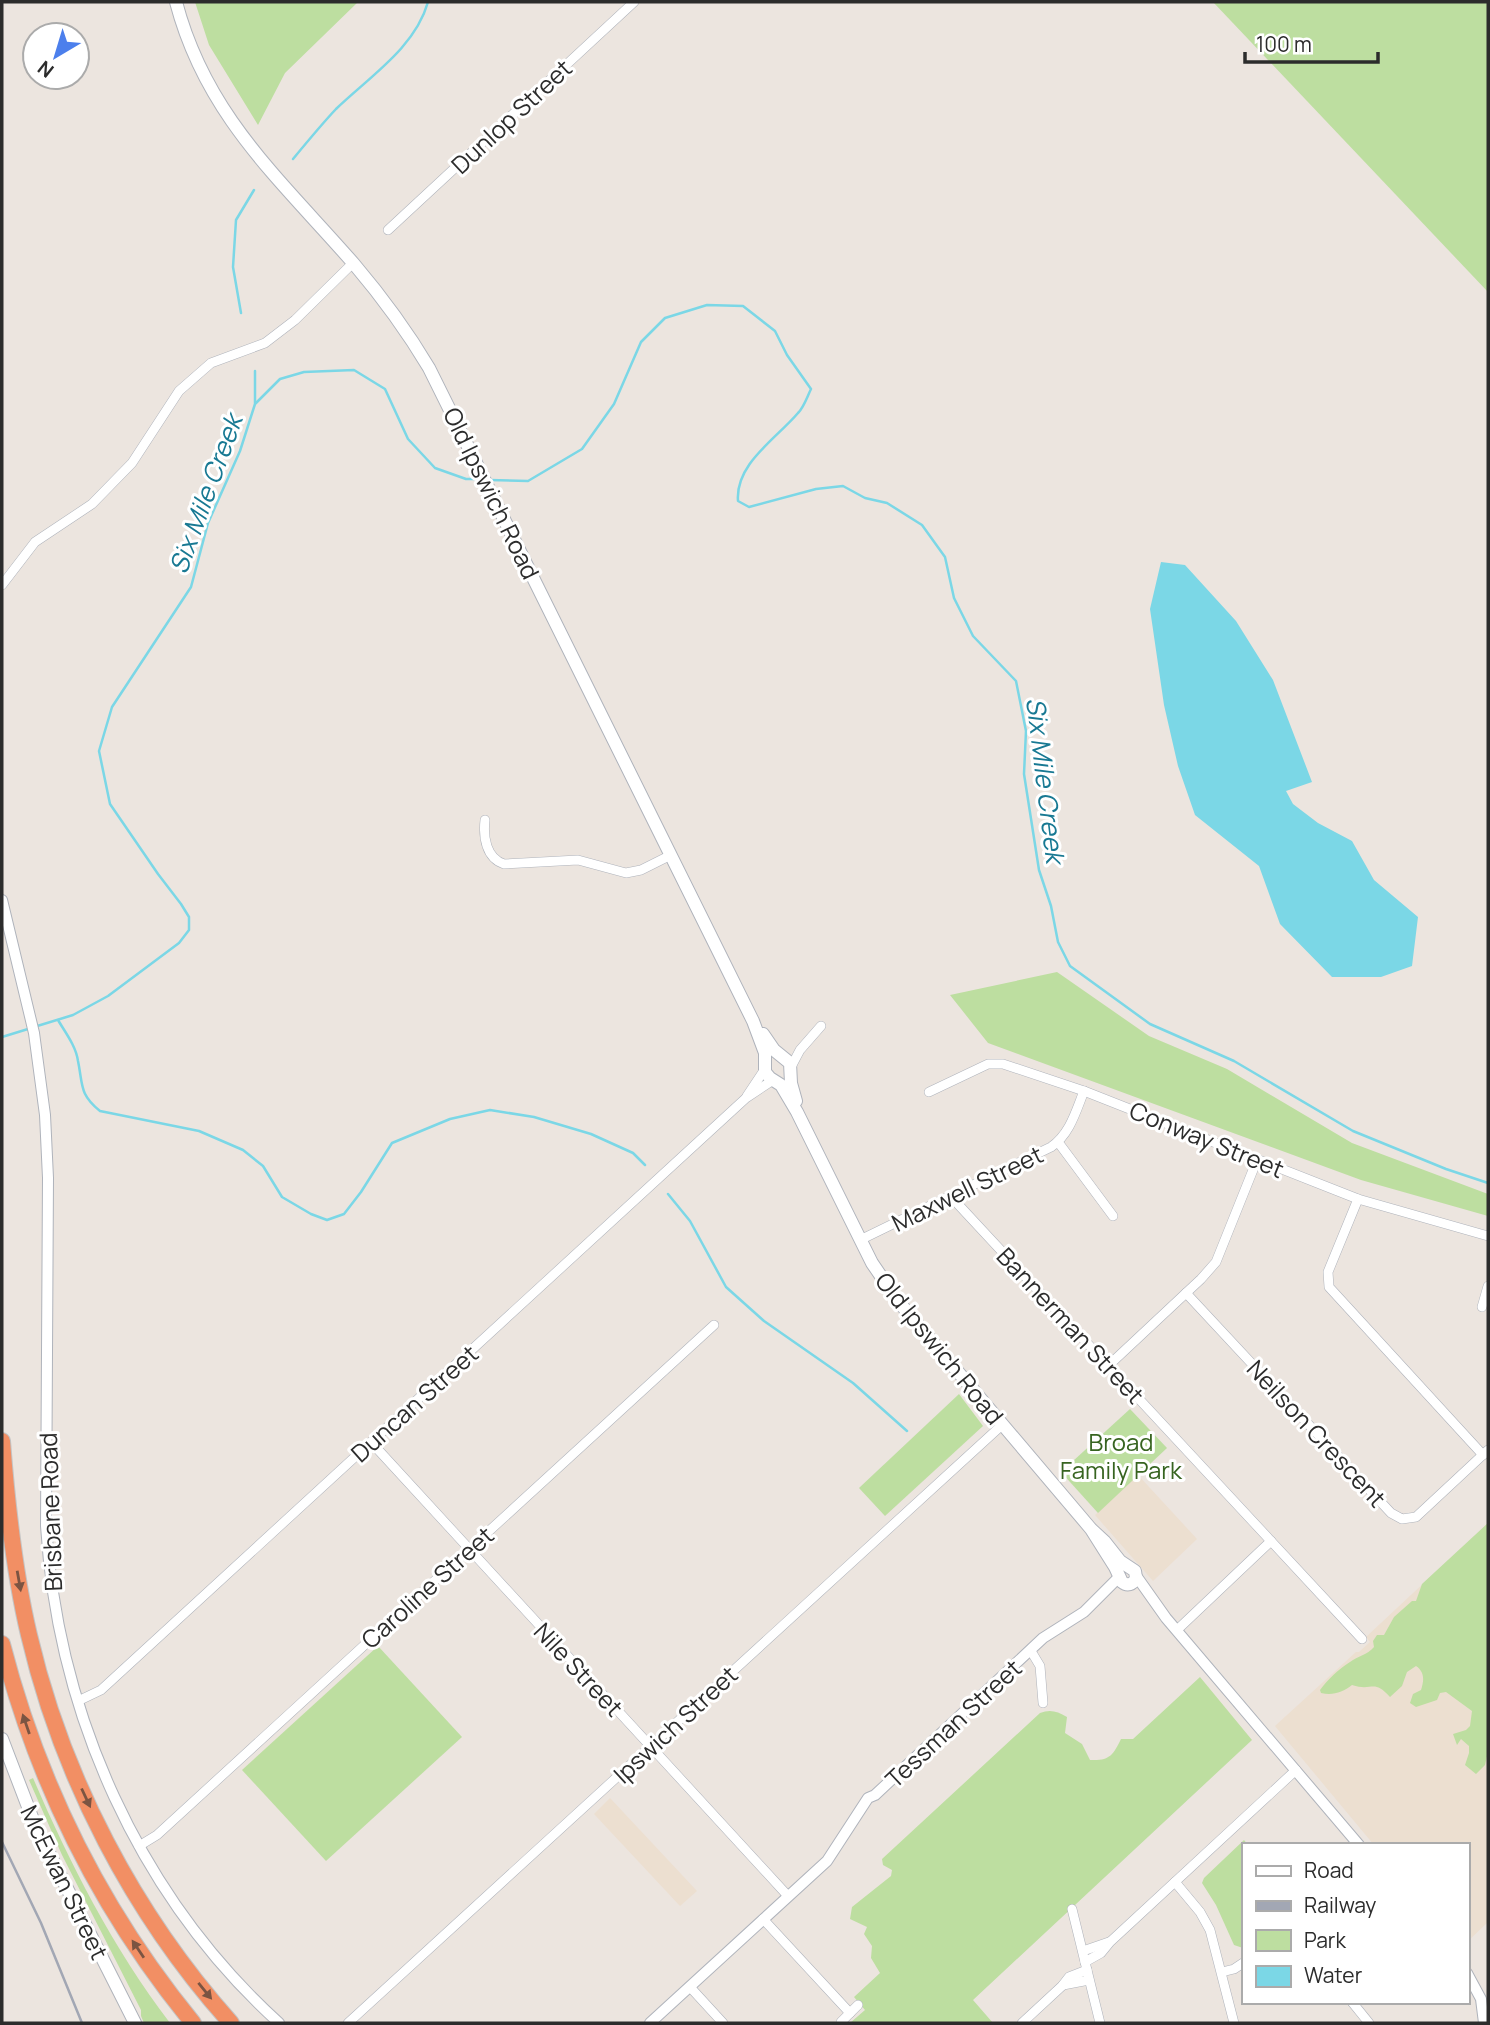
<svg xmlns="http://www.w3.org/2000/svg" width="1490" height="2025" font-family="Manrope,sans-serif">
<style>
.education{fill:#ecdfd0}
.green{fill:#bddea0}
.water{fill:#7bd7e6}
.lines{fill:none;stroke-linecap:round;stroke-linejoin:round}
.stream{stroke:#7bd7e6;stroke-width:2.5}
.minor-casing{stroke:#afb3bb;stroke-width:10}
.tertiary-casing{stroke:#afb3bb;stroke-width:12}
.secondary-casing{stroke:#afb3bb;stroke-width:14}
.motorway-casing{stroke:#c4c4c4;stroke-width:18}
.minor{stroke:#fff;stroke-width:9}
.tertiary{stroke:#fff;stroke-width:10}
.secondary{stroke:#fff;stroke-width:12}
.motorway{stroke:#f28f64;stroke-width:16}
.rail{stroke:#a2a7b4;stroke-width:2.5}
.oneway{fill:#7b5442}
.labels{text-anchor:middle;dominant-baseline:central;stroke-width:6;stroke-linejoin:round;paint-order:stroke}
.street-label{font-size:24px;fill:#2c2c2c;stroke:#fff}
.park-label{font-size:24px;fill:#376420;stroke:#fff}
.water-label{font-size:26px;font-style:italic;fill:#187993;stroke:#fff}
</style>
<rect width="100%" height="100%" fill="#ece5df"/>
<g class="education">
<path d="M1138,1475l59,64 -44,42 -58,-66z"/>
<path d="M1488,1523v399l-21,20v-97h-93l-99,-119 81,-74h3l11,-10 -4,-5z"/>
<path d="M610,1798l87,93 -17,15 -86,-92z"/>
</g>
<g class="green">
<path d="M195,2h163l-73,71 -27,52 -49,-80z"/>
<path d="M1213,2h275v290z"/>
<path d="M1057,972l92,64 78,33 125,74 136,51v22l-127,-36 -373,-137 -38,-48z"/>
<path d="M959,1394l24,32 -98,90 -26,-28z"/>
<path d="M1130,1409l37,39 -69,65 -37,-41z"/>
<path d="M1488,1523v229l-3,13 -9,9 -11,-9 4,-12v-7l-8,-7 -4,6 -4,-11 13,-4 4,-4 2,-15 -26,-19 -6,1 -3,7 -21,7 -6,-4 3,-9 8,-4c3,-9 4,-18 -5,-24l-9,6 -5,14 -12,11c-17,-19 -17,-5 -38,-12 -9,7 -19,11 -31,8l-1,-3c8,-11 19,-21 30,-28 8,-6 17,-7 24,-15l-1,-6 4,-6h7l10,-18 18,-16h4l6,-17z"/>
<path d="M378,1646l84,91 -136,124 -84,-91z"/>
<path d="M1200,1677l52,63 -279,260 20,23h-143l15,-13 -11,-13 26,-24 -9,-15 1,-12 -8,-12 3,-7 -17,-8 2,-12 39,-31 1,-6 -9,-5 -1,-6 158,-146c10,-4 17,-2 27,4l-2,16 17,11 8,16c20,1 23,-5 31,-21h12z"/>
<path d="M33,1778c37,86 80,170 137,245h-26l-3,-7v-6l-79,-155 -33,-75z"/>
<path d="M1244,1840l4,5h-5v103l-9,-3 -18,-40 -14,-22 2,-5z"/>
</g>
<path class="water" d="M1161,562l24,3 51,56 37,59 39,102 -26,9 7,13 25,19 34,18 22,39 44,37 -6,49 -31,11h-49l-52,-53 -21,-58 -64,-51 -17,-49 -14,-61 -14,-96z"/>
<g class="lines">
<g class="stream">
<path d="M293,159c14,-17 28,-34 43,-50 33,-32 79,-61 92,-107"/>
<path d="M241,313l-8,-46 3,-47 18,-30"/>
<path d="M255,403v-32"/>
<path d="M489,480l39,1 54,-32 32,-45 27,-62 24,-24 42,-13 36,1 32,25 12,24 24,34c-4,8 -7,18 -13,24 -22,26 -63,51 -60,88l11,6 67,-18 27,-3 22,12 22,5 35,22 23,32 9,41 19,38 43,45 10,50 -2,43 15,96 12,36 7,36 12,24 80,58 84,37 119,70 93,38 42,14"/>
<path d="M58,1020c7,12 18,26 20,41 5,24 1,33 22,50l99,20 44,19 20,16 19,31 29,17 16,6 17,-6 17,-22 31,-49 58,-24 40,-9 44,7 57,17 42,19 12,12"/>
<path d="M34,1027l39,-12 35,-19 71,-53 10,-13v-13l-8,-13 -23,-30 -48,-70 -11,-53 13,-44 79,-120 17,-64 32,-72 15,-47 25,-25 24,-7 50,-2 31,19 23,50 27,29 31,11h13"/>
<path d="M2,1037l26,-8"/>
<path d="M668,1194l22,27 36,66 38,34 89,62 54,48"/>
</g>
<g class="minor-casing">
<g id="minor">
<path d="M388,230l246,-228"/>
<path d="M2,585l33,-43 57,-38 40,-41 47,-72 32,-28 54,-20 30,-23 58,-57"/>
<path d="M485,820c-2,17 1,38 19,44l74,-4 48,13 15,-3 30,-15"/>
<path d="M791,1067l9,-17 21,-24"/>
<path d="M929,1092l59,-28h15l81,27 274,108 130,37"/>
<path d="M747,1096l18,-27"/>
<path d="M1058,1142l55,74"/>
<path d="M952,1195l3,6 407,438"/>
<path d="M1358,1199l-30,73 1,15 154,168"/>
<path d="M860,1240l191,-93c19,-13 25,-36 33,-56"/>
<path d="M1186,1293l205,220 11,6 14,-2 72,-67"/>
<path d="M1482,1307l6,-21"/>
<path d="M1108,1366l93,-87 15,-17 41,-102"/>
<path d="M371,1442l417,454"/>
<path d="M1177,1630l94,-89"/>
<path d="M1031,1651l9,15 3,37"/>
<path d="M78,1701l23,-11 645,-592 27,-18"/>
<path d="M139,1846l18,-11 557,-510"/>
<path d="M1175,1882l25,30 10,18 24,93"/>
<path d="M1072,1909l28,114"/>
<path d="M763,1919l87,94"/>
<path d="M1083,1951l26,-9"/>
<path d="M1085,1962l16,-9 9,-11 186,-172"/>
<path d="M1222,1972l12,-3 9,-6"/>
<path d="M1063,1985l26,-5"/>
<path d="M690,1987l33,36"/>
<path d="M1352,2002l17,21"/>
<path d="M841,2022l17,-17"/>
<path d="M348,2023l654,-598"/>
<path d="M1022,2023l40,-37 7,-9 18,-7"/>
</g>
</g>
<g class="tertiary-casing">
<g id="tertiary">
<path d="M2,900l32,133 11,82 3,63 -2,348c12,188 93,370 233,497"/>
<path d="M1137,1577l29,41 193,227"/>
<path d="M1467,1973l14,26 3,24"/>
<path d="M650,2023l177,-162 41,-63 7,-3 168,-157 41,-26 35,-35"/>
</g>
</g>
<g class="secondary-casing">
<g id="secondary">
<path d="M176,2c30,114 104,177 178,262 28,33 53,67 75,104l324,653 12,32v19l5,6 11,7 16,27 75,151 26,38 193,228 14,13 15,19 15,10 1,7c-3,7 -9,8 -14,4l-7,-15 -24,-38"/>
<path d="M763,1034l11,16 16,13 1,20 5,18"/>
<path d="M2,1739l33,86 100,198"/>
</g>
</g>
<g class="motorway-casing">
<g id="motorway">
<path d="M2,1441c5,65 12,131 27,194 33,142 105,280 202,388"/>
<path d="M2,1644c36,140 100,268 191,379"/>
</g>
</g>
<use href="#minor" class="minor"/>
<use href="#tertiary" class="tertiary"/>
<use href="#secondary" class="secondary"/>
<use href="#motorway" class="motorway"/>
<path class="rail" d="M2,1842l39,81 41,100"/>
</g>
<defs><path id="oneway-solid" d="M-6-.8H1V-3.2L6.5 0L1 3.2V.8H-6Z" transform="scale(1.75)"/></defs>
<g class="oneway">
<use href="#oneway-solid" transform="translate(19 1581) rotate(80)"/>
<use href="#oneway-solid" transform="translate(26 1724) rotate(-109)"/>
<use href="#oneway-solid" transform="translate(86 1798) rotate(65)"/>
<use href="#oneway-solid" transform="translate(138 1949) rotate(-124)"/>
<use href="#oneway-solid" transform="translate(205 1991) rotate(51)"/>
</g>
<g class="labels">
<g class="street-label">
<text transform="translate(511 116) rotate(-43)">Dunlop Street</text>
<text transform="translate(492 493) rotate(64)">Old Ipswich Road</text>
<text transform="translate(1207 1139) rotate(22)">Conway Street</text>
<text transform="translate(967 1188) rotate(-26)">Maxwell Street</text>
<text transform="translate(1071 1325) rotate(47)">Bannerman Street</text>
<text transform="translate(940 1348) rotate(51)">Old Ipswich Road</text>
<text transform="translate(414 1403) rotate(-42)">Duncan Street</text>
<text transform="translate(1317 1433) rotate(47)">Neilson Crescent</text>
<text transform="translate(50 1512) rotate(-92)">Brisbane Road</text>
<text transform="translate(427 1587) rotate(-42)">Caroline Street</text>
<text transform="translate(579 1669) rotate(47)">Nile Street</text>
<text transform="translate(953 1723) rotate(-43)">Tessman Street</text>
<text transform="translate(675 1724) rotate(-43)">Ipswich Street</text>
<text transform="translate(65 1882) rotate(64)">McEwan Street</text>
</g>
<g class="park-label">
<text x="1121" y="1441">Broad<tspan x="1121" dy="28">Family Park</tspan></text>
</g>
<g class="water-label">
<text transform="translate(205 494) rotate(-70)">Six Mile Creek</text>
<text transform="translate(1046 780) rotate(83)">Six Mile Creek</text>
</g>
</g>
<rect width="1490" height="2025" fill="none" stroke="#2c2c2c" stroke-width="7"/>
<rect x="1242" y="1843" width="228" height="161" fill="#ffffff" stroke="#ababab" stroke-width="2"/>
<rect x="1256" y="1866" width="35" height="10" fill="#ffffff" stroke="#ababab" stroke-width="2"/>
<text x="1304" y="1878" font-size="21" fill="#2c2c2c">Road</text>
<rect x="1256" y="1901" width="35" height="10" fill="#a2a7b4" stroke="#ababab" stroke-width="2"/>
<text x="1304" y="1913" font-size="21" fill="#2c2c2c">Railway</text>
<rect x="1256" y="1930" width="35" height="21" fill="#bddea0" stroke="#ababab" stroke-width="2"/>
<text x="1304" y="1948" font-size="21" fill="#2c2c2c">Park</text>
<rect x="1256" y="1966" width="35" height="21" fill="#7bd7e6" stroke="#ababab" stroke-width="2"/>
<text x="1304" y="1983" font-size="21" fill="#2c2c2c">Water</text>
<g transform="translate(56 56) rotate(218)"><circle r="33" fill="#ffffff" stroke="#ababab" stroke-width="2"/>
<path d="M0-5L12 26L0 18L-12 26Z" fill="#4c7fec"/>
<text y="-10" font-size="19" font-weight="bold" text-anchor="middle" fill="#2c2c2c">N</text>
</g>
<path d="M1245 52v10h133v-10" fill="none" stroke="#2c2c2c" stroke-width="3.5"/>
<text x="1256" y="52" font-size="21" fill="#2c2c2c" stroke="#ffffff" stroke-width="5" paint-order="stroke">100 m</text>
</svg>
